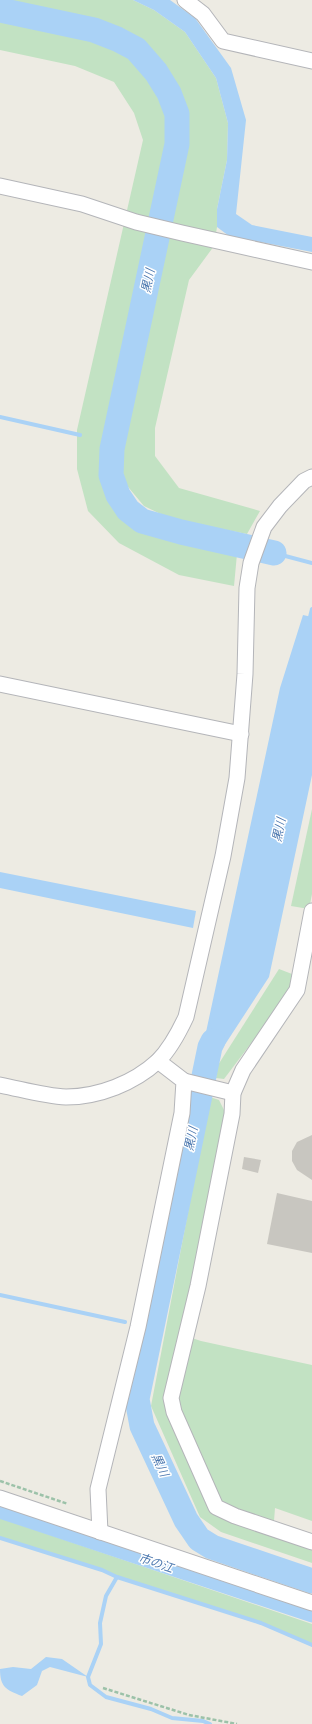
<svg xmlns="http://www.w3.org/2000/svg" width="312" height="1724" font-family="Figtree,'Noto Sans JP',sans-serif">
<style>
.green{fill:#c2e2c3}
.water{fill:#aad2f6}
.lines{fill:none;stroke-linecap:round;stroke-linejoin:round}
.stream{stroke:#aad2f6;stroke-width:4}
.canal{stroke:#aad2f6;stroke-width:15}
.river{stroke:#aad2f6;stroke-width:25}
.building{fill:#c8c6c0}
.minor-casing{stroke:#b4b5b9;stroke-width:17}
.path{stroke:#9cc2a9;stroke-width:2.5;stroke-dasharray:4 2;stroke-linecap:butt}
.minor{stroke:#fff;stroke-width:15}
.labels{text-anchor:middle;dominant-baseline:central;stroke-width:3;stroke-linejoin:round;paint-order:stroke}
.water-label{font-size:12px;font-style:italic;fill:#4c78af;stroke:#fff}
</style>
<rect width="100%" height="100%" fill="#edebe3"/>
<g class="green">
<path d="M0,0h133l21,10 31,22 31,46 12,45 -1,37 -10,49v18l-3,19 -25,34 -34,148v28l24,32 81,23 -13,23 -76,-15 -27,-13 -20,-24 -4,-38 66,-303 -4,-41 -17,-35 -28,-27 -34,-15 -103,-21z"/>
<path d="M0,16l99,22 34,19 30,39 8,44 -70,312 11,46 21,23 27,14 77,19 -3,32 -55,-11 -60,-32 -31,-32 -11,-42v-39l66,-290 -9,-27 -20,-31 -39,-16 -75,-16z"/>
<path d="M312,809v85l-3,15 -18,-3z"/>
<path d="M279,969l13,5 -3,19 -65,86 -8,-1 2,-13z"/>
<path d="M210,1097l9,3 9,18 -45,217 18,6 111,24v156l-37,-13 -1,13 38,13v29l-91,-31 -21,-15 -49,-111z"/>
<path d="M0,1518l312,106v21l-51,-22 -144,-46 -15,-7 -96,-29 -6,-3z"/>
</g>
<g class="water">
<path d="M133,0h37l25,18 36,50 15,52 -10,94 16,11 60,12v15l-83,-16 -12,-9v-18l10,-49 1,-37 -12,-45 -31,-46 -31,-22z"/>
<path d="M303,615l9,2v158l-43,202 -56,86 -2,11h-14l83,-386z"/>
<path d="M0,872l196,39 -3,17 -193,-40z"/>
<path d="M46,1657l16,2 26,18 -38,-10 -8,4 -5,14 -15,11c-16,-6 -22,-9 -22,-27l13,-2 18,2z"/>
</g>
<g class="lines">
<g class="stream">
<path d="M0,417l80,18"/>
<path d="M274,553l38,10"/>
<path d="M310,617l2,-8"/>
<path d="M0,1295l125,27"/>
<path d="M0,1538l102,32 15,7 144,46 51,22"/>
<path d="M117,1577l-11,19 -6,27 1,21 -13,33 2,8 16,12 45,12 21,9 31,3 7,3"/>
</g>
<path class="canal" d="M0,1511l312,104"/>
<g class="river">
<path d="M0,10l94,20 23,9 19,10 20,23 13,21 8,21v30l-65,305 -1,26 7,20 10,15 14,11 39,11 93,21"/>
<path d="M213,1041l-3,6 -73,352 5,27 44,94 13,19 13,8 100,34"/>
</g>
</g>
<g class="building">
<path d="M312,1135v45l-15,-10 -5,-9v-10l5,-9z"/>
<path d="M244,1157l17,3 -3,13 -16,-4z"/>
<path d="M277,1193l35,8v52l-45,-9z"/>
</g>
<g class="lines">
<g class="minor-casing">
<g id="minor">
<path d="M185,0l18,14 20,27 89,20"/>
<path d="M0,186l82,18 54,18 46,11 130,29"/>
<path d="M0,684l241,50"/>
<path d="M312,911l-15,79 -54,80 -10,23 -1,21 -34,172 -27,112 3,14 42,95 19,9 77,26"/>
<path d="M184,1081l49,12"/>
<path d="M0,1085c21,4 44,11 66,12 33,0 68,-14 92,-36 12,-12 21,-29 28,-44l37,-161 14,-78 8,-104 2,-86 4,-25 13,-36 16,-21 24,-25 8,-4"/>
<path d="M0,1498l312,105"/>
<path d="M100,1532l-2,-43 40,-162 44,-214 2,-32 -26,-20"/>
</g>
</g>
<g class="path">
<path d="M0,1481l68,23"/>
<path d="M103,1688l86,27 48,9"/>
</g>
<use href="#minor" class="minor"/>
</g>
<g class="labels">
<g class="water-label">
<text transform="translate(148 281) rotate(-78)">黒川</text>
<text transform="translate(279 830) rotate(-78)">黒川</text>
<text transform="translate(191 1139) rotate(-78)">黒川</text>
<text transform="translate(160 1465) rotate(65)">黒川</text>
<text transform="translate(156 1563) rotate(19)">市の江</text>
</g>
</g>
</svg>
